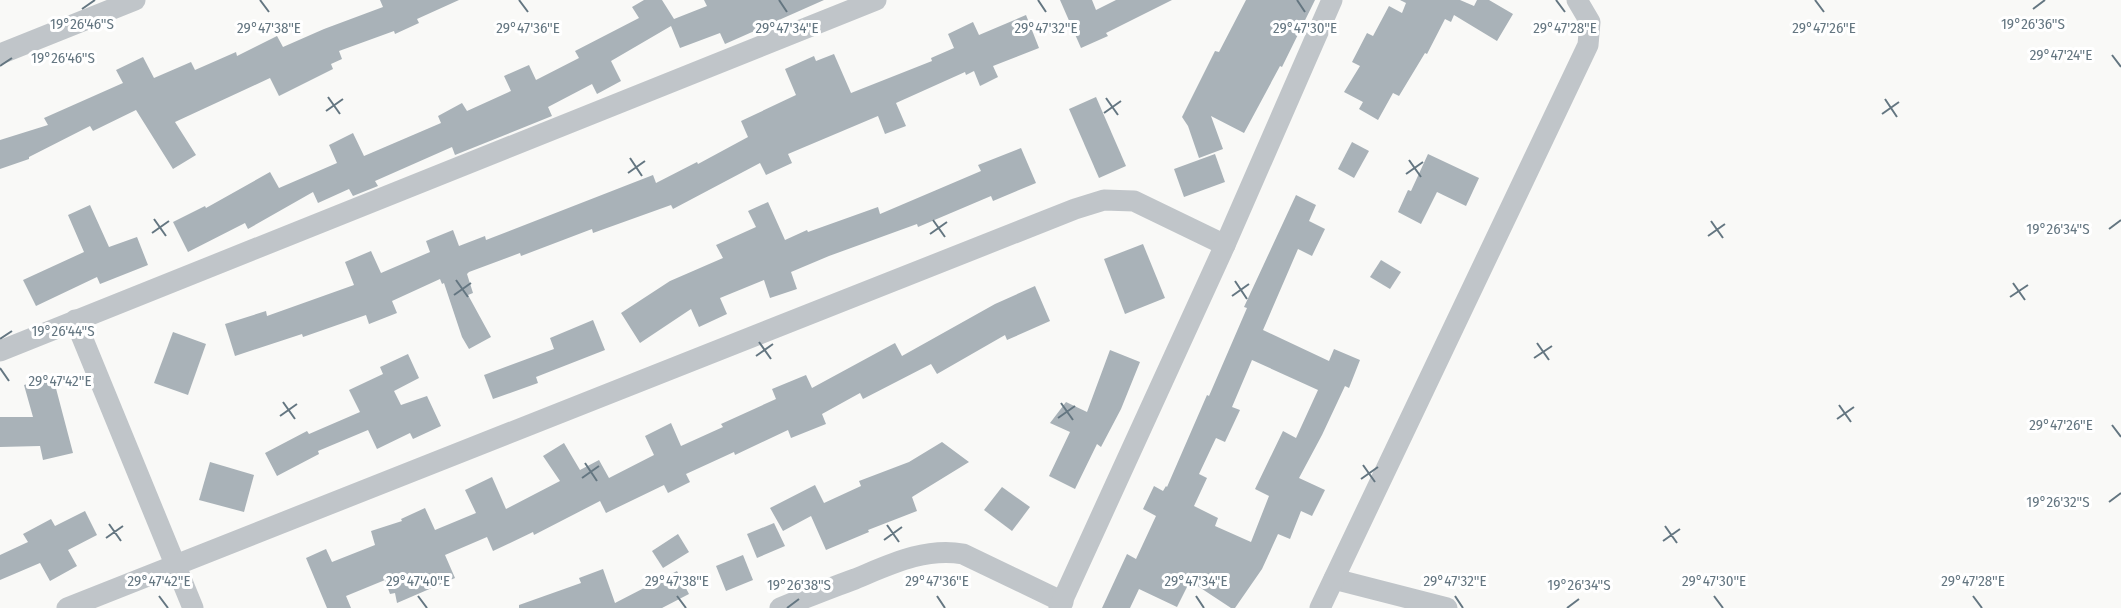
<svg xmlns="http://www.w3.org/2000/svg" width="2121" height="608" font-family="'Fira Sans Condensed',sans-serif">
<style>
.building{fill:#a9b2b8;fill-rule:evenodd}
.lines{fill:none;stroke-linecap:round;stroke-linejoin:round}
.street{stroke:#c0c5c9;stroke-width:21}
.ticks{fill:none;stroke:#647681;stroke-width:2}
.ticks-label{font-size:15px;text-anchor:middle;fill:#647681;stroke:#fff;stroke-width:6;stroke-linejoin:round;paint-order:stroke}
</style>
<rect width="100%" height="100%" fill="#f9f9f7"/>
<g class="building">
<path d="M380,0h79l-42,19 2,4 -24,11 -1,-3 -55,20 3,8 -11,5 2,5 -54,27 -9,-18 -95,44 21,33 -23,14 -37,-59 -43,21 -3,-5 -61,31v2l-29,10v-29l48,-15 -4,-7 79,-35 -7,-13 27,-13 11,21 37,-16 4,8 41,-18 1,4 40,-20 6,11 41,-18 59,-22z"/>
<path d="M644,0h18l12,19 33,-13 -3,-6h120l-99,44 -5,-11 -40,15 -9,-22 -60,35 10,20 -24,13 -5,-10 -44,23 4,9 -97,39 -3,-8 -77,34 3,5 -25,10 -4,-7 -31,14 -5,-11 -65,37 -3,-6 -57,29 -15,-30 32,-16 1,2 64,-36 9,16 58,-25 -8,-18 24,-12 11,23 77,-33 -3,-7 24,-13 5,8 44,-20 -7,-15 25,-11 7,15 43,-22 -4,-7 64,-33 -7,-11z"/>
<path d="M1060,0h32l4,10 20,-10h56l-66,33 2,3 -27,12z"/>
<path d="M1246,0h69l-33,67 -2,-1 -36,67 -33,-17 12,33 -24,9 -11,-32 -6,-9 33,-66 4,1z"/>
<path d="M1400,0h60l14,6 3,-6h12l24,14 -16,27 -43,-26 -3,7 -6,-3 -18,35 -2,-1 -26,43 -6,-3 -15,27 -19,-11 4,-7 -19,-10 16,-26 -8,-4 15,-29 6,3 16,-30 13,7 4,-10z"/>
<path d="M1026,15l13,33 -46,18 5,11 -18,9 -6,-15 -8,4 -1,-3 -69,31 10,23 -21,8 -7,-18 -90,38 4,9 -26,12 -6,-12 -87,46 -2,-4 -78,28 -1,-4 -71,27 -1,-3 -51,19 -2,2 6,19 -5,2 23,42 -22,12 -7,-12 -18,-54 -2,1 -2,-5 -48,22 5,12 -28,11 -3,-9 -63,22 -1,-3 -67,22 -10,-32 41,-13 1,5 87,-31 -9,-23 26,-11 10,22 49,-21 -4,-11 27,-11 6,16 26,-10 1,4 167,-65 3,8 41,-21 1,2 50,-27 -7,-16 55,-26 -11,-26 29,-13 2,5 18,-7 17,39 81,-32 -1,-3 23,-10 -6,-14 25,-12 6,13z"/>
<path d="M1096,97l30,69 -27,12 -30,-69z"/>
<path d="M1352,142l17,9 -15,27 -16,-9z"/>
<path d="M1021,148l15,35 -43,18 -2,-5 -73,31 -1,-3 -88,32 -38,16 6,17 -27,9 -6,-18 -44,18 7,16 -28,13 -8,-18 -51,34 -19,-30 49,-32 53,-23 -7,-13 40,-18 -8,-16 20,-9 17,38 22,-10 1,2 70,-25 2,7 101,-43 -3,-6z"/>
<path d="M1215,154l10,28 -41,15 -10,-28z"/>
<path d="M1428,154l51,24 -13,28 -29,-14 -16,32 -23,-12 10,-22 3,1z"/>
<path d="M1296,195l20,10 -7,16 16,8 -13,27 -14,-7 -35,81 66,31 5,-12 26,11 -11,28 -4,-2 -23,49 -23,43 26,12 -13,26 -11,-5 -11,28 -12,-5 -16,35 -27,39h-4l-41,-27 -13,26 -38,-18 -9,19h-28l25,-54 9,5 20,-43 -13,-7 11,-23 9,5 3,-5 1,1 40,-92 2,1 38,-88 -3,-1zM1252,360l66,30 -22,48 -13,-7 -28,58 14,7 -18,46 -36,-16 3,-8 -24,-12 13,-28 -8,-4 17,-36 9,4 15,-32 -8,-3z"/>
<path d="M90,205l19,42 28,-10 11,28 -48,19 -3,-7 -61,29 -13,-26 61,-28 -16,-37z"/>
<path d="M1143,244l22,54 -40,16 -21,-55z"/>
<path d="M1381,260l20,12 -11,17 -20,-12z"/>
<path d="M1035,286l15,35 -43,19 -2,-5 -68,39 -6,-10 -68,35 -3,-6 -38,21 4,10 -35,14 -3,-8 -53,25 -1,-3 -48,22 4,8 -22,11 -4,-8 -58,28 -6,-12 -66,34 -1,-3 -40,19 -6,-14 -42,18 10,23 -58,25 -2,-10 -5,1 -5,-14 -39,16 5,12h-24l-21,-50 20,-9 6,13 43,-17 -4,-14 31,-10 -1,-2 24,-11 10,22 41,-17 -11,-23 27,-13 14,32 54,-28 -17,-25 21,-13 16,27 19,-10 10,18 45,-23 -9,-19 26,-13 10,23 42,-19 -2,-3 55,-25 -4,-10 34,-14 6,13 83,-45 7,13 93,-52z"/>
<path d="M593,320l12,30 -69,27 2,6 -45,16 -9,-24 70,-26 -4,-11z"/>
<path d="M173,332l33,12 -18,51 -34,-12z"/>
<path d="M1110,350l30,12 -19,47 -20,38 -4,-3 -22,45 -26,-13 21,-44 -20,-9 16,-21 21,10z"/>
<path d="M408,354l11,24 -25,13 7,14 26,-9 14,30 -28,13 -3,-6 -33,16 -9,-19 -50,21 1,3 -42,22 -12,-23 42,-22 2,3 51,-22 -11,-22 34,-16 -3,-7z"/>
<path d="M53,377l20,76 -30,7 -3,-14 -40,1v-30h33l-9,-32z"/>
<path d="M942,442l27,20 -57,35 5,14 -49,19 1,2 -43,18 -15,-34 -28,15 -13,-23 45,-23 9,18 37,-17 -2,-5 50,-19z"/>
<path d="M210,462l44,13 -10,37 -45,-12z"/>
<path d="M1002,487l28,20 -18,24 -28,-21z"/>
<path d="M85,511l12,24 -29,15 9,16 -27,15 -10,-18 -40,17v-25l28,-13 -5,-8 28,-15 4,7z"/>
<path d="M774,523l11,23 -28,12 -10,-24z"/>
<path d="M678,534l11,18 -26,16 -11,-17z"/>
<path d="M743,555l10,25 -27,11 -10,-25z"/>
<path d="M603,569l12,34 62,-32 12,23 -27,14h-143v-3l62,-22 -2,-5z"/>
</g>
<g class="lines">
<g class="street">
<path d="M0,54l135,-54"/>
<path d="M75,320l118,288"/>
<path d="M0,351l876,-351"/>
<path d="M1334,579l113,29"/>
<path d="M67,608l1008,-399 29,-9 30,1 91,44"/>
<path d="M780,608c25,-10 50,-20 75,-29 34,-14 70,-32 108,-25l100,48"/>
<path d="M1059,608l166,-363 107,-245"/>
<path d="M1320,608l268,-563 2,-23 -13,-22"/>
</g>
</g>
<path class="ticks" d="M260,0l9,12M519,0l9,12M779,0l8,12M1038,0l8,12M1297,0l8,12M1556,0l9,12M1815,0l9,12M82,9l13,-9M2033,9l12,-9M2112,55l9,12M0,66l12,-8M328,97l12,17M1106,98l12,17M1885,99l12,18M326,111l17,-12M1104,113l17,-12M1882,114l17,-12M630,158l12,18M1409,160l12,17M628,173l17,-12M1406,174l17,-12M154,219l12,17M933,220l12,17M1711,221l12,17M2109,229l12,-9M152,233l17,-12M930,234l17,-12M1708,236l17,-12M456,280l12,17M1235,281l12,18M2013,283l12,17M454,295l17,-12M1232,296l17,-12M2010,297l18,-12M0,339l12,-8M759,342l12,17M1537,343l12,17M756,356l17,-12M1534,358l18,-12M0,368l9,13M283,402l12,17M1061,403l12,17M1839,405l12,17M280,416l17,-12M1058,418l17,-12M1837,419l17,-12M2112,425l9,12M585,463l12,18M1363,465l12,17M582,478l17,-12M1361,479l17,-12M2109,502l12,-9M109,524l12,17M887,525l12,17M1665,526l12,17M106,538l17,-12M884,540l18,-13M1663,541l17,-12M159,596l9,12M418,596l9,12M677,596l9,12M937,596l8,12M1196,596l8,12M1455,596l8,12M1714,596l9,12M1973,596l9,12M787,608l12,-9M1567,608l12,-9"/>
<g class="ticks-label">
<text x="82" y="29">19°26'46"S</text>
<text x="2033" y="29">19°26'36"S</text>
<text x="269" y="33">29°47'38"E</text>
<text x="528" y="33">29°47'36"E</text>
<text x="787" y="33">29°47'34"E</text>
<text x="1046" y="33">29°47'32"E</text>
<text x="1565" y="33">29°47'28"E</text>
<text x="1824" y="33">29°47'26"E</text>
<text x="1305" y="33">29°47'30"E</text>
<text x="2061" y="60">29°47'24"E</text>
<text x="63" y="63">19°26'46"S</text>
<text x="2058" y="234">19°26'34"S</text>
<text x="63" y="336">19°26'44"S</text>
<text x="60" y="386">29°47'42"E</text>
<text x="2061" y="430">29°47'26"E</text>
<text x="2058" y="507">19°26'32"S</text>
<text x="159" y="586">29°47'42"E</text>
<text x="418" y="586">29°47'40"E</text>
<text x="677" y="586">29°47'38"E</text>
<text x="937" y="586">29°47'36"E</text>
<text x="1196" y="586">29°47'34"E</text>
<text x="1455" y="586">29°47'32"E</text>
<text x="1714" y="586">29°47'30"E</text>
<text x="1973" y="586">29°47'28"E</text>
<text x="799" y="590">19°26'38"S</text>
<text x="1579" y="590">19°26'34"S</text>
</g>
</svg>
